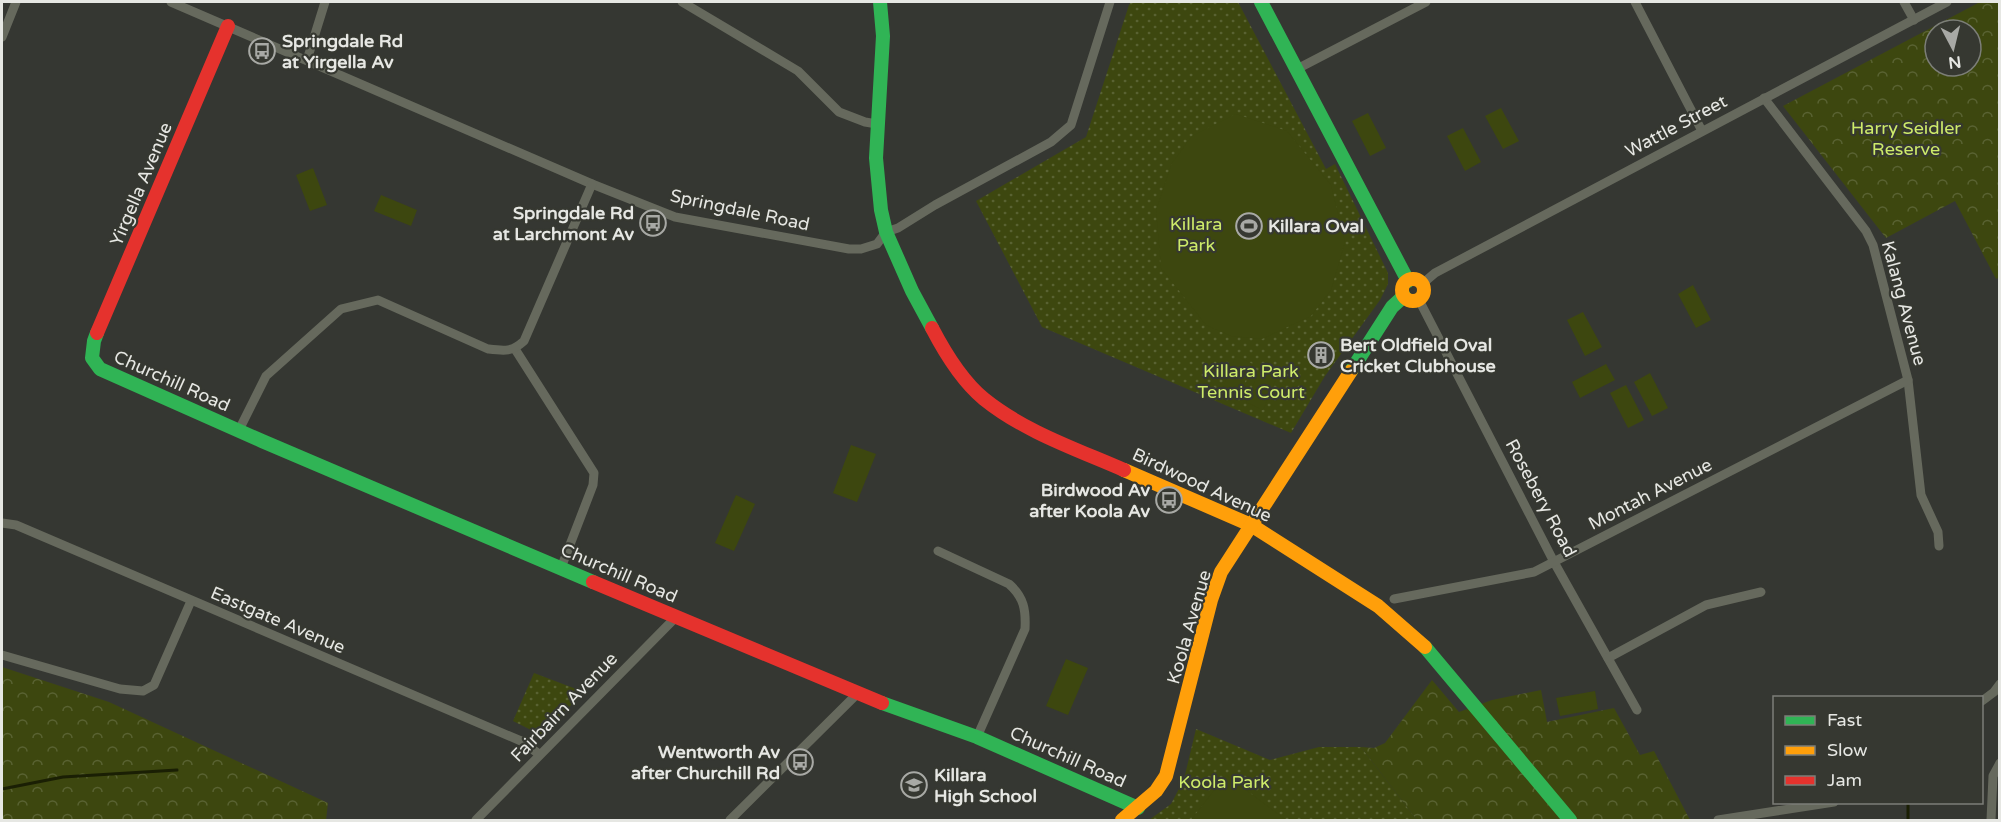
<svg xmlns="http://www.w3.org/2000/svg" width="2001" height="822" font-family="'Varela Round',sans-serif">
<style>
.green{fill:url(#green-dots)}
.forest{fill:url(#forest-crowns);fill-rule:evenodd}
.pitch{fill:#3d470f}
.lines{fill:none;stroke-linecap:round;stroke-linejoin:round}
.stream{stroke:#1a1f04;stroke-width:3}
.street{stroke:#66695d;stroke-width:9}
.fast{stroke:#30b455;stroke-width:14}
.slow{stroke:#ff9f0a;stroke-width:14}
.jam{stroke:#e5322d;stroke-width:14}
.labels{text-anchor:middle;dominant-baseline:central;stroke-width:4.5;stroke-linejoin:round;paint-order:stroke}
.poi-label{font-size:18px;font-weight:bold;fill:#e6e7e3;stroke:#363831;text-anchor:start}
.street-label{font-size:18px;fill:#e6e7e3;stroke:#363831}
.park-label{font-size:18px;fill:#ceeb6a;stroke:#363831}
</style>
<defs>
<pattern id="green-dots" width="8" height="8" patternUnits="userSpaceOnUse" patternTransform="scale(1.5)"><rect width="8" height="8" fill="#3d470f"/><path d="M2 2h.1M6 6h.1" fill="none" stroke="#596232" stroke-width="1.8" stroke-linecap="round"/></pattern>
<pattern id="forest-crowns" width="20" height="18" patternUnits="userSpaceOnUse" patternTransform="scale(1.5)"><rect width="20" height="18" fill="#3d470f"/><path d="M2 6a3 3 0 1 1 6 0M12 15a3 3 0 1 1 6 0" fill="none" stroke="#596232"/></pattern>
</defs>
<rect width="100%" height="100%" fill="#353732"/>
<g class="green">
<path d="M1131,2h107l88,167 9,-5 53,109v11l-8,16 -55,76 -34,57 -249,-106 -66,-126 110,-64 43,-132z"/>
<path d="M534,673l50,19 -43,43 -28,-14z"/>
<path d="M1196,729l74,31 49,-13h42l56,73h-268l22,-16 13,-25z"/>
</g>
<g class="forest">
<path d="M1980,2h19l1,275 -4,2 -41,-78 -69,37 -103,-132zM1935,30h36v36h-36z"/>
<path d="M2,667l107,35 219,101 -2,17h-324z"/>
<path d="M1432,680l27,32 33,-12 49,-10 6,32 67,-14 26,47 14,-4 36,69h-273l-56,-73 13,1 11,-5z"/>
</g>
<g class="pitch">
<path d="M1501,108l18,33 -16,8 -18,-33z"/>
<path d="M1368,113l18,35 -16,8 -18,-35z"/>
<path d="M1236,114l51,17 44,54 14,57 -14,48 -20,26 -49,23 -31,-3 -25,-11 -45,-57 -5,-58 16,-47 20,-27z"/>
<path d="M1463,128l18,34 -16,9 -18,-35z"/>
<path d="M313,168l14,37 -17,6 -14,-36z"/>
<path d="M381,195l36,15 -6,16 -37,-15z"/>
<path d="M1693,285l18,35 -15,8 -18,-34z"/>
<path d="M1583,312l19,35 -17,9 -18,-36z"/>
<path d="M1236,356l17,8 -16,35 -16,-7z"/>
<path d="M1606,364l9,16 -35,18 -8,-16z"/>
<path d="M1261,367l17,7 -15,36 -17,-8z"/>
<path d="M1650,373l18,35 -16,8 -18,-34z"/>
<path d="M1626,385l18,35 -16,8 -18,-35z"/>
<path d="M851,445l25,9 -19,48 -24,-9z"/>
<path d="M736,495l19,9 -21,47 -19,-8z"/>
<path d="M1066,659l22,9 -20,47 -22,-9z"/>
<path d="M1595,691l3,18 -38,7 -4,-18z"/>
<path d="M1226,775l60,45h-95z"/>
</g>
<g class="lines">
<g class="stream">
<path d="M2,789l61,-12 114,-7"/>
<path d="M1908,802v18"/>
</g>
<g class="street">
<path d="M171,2l421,182 83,33 174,32h12l16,-5 9,-12 12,-4 37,-23 116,-63 20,-17 39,-123"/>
<path d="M682,2l116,69 41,41 26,10 12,2"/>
<path d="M1635,2l67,129"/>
<path d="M1904,2l10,18"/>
<path d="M2,37l14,-35"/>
<path d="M307,60l18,-58"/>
<path d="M1297,69l129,-67"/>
<path d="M1764,98l102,133 7,14 35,135 13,115 17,37 1,14"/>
<path d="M1422,284l13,-11 512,-271"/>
<path d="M1419,300l135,262 83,148"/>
<path d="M515,349l79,124 -1,12 -32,83"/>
<path d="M239,430l27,-54 75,-67 37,-9 110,49c17,2 24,3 36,-8l68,-157"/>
<path d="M2,523l14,2 505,216 18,13"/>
<path d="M938,551l71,33c15,13 17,26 16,45l-48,108"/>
<path d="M1394,599l140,-27 374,-192"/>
<path d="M2,655l118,34 23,2 11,-6 37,-84"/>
<path d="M1608,658l98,-53 55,-13"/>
<path d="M1982,701l12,-9 6,-8"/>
<path d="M476,820l200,-203"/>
<path d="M730,820l127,-126"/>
<path d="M1718,820l116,-18"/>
<path d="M1991,820l2,-44 7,-13"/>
</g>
<g class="fast">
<path d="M880,2l3,34 -7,122 5,52 5,22 26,59 20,37"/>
<path d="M1261,2l147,279"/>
<path d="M97,333l-3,8 -2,17 8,11 162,72 331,141"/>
<path d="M1351,371l41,-64 12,-11"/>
<path d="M1425,647l145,173"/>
<path d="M882,703l95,34 161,71"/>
</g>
<g class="slow">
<circle cx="1413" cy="290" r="11"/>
<path d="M1124,470l127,55 127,81 47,41"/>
<path d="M1122,820l34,-29 10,-15 45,-176 10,-28 130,-201"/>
</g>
<g class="jam">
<path d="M932,328c13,25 30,53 52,71 41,33 92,50 140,71"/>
<path d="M97,333l131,-307"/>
<path d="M593,582l289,121"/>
</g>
</g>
<defs>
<g id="bus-ring" transform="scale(1.35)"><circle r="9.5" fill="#363831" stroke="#a8a9a5" stroke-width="1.5"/><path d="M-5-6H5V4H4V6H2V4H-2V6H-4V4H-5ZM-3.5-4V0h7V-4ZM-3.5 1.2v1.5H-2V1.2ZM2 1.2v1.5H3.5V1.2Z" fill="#a8a9a5"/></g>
<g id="stadium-ring" transform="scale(1.35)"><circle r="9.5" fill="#363831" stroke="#a8a9a5" stroke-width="1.5"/><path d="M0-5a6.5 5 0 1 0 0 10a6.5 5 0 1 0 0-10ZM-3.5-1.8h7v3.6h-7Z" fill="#a8a9a5"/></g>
<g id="building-ring" transform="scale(1.35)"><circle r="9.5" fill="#363831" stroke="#a8a9a5" stroke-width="1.5"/><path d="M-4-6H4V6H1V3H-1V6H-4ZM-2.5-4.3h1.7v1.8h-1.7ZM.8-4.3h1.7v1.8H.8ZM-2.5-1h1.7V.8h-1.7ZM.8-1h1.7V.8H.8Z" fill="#a8a9a5"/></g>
<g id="school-ring" transform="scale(1.35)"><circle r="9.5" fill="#363831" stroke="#a8a9a5" stroke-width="1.5"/><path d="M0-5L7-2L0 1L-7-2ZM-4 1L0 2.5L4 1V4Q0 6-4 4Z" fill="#a8a9a5"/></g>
</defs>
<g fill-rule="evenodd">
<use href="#bus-ring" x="262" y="51"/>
<use href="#bus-ring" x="653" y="223"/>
<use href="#stadium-ring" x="1249" y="226"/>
<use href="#building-ring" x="1321" y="355"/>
<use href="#bus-ring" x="1169" y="500"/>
<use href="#bus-ring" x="800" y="762"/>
<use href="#school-ring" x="914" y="785"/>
</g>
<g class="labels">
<g class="poi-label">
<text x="282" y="41">Springdale Rd<tspan x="282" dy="21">at Yirgella Av</tspan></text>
<text x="634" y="213" text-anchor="end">Springdale Rd<tspan x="634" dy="21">at Larchmont Av</tspan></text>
<text x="1268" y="226">Killara Oval</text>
<text x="1340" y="345">Bert Oldfield Oval<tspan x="1340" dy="21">Cricket Clubhouse</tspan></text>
<text x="1150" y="490" text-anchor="end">Birdwood Av<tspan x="1150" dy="21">after Koola Av</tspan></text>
<text x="780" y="752" text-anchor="end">Wentworth Av<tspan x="780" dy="21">after Churchill Rd</tspan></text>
<text x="934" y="775">Killara<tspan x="934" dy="21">High School</tspan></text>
</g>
<g class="street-label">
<text transform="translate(1676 126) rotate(-28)">Wattle Street</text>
<text transform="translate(141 184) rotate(-67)">Yirgella Avenue</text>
<text transform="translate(740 210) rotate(12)">Springdale Road</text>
<text transform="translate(1904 303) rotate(75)">Kalang Avenue</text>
<text transform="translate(172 381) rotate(24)">Churchill Road</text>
<text transform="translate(1202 485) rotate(25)">Birdwood Avenue</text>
<text transform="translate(1650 494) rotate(-27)">Montah Avenue</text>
<text transform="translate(1541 498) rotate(62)">Rosebery Road</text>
<text transform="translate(619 573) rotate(23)">Churchill Road</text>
<text transform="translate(278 620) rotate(23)">Eastgate Avenue</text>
<text transform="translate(1189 627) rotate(-74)">Koola Avenue</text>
<text transform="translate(564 707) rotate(-46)">Fairbairn Avenue</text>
<text transform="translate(1068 757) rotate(24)">Churchill Road</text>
</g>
<g class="park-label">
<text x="1906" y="128">Harry Seidler<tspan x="1906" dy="21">Reserve</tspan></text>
<text x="1196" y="224">Killara<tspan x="1196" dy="21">Park</tspan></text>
<text x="1251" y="371">Killara Park<tspan x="1251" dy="21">Tennis Court</tspan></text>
<text x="1224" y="782">Koola Park</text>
</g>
</g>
<rect width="2001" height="822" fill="none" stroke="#e6e7e3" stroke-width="6"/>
<rect x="1773" y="696" width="210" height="108" fill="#363831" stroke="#7c7e78" stroke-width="1.5"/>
<rect x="1785" y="716" width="30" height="9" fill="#30b455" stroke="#7c7e78" stroke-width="1.5"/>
<text x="1827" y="726" font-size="18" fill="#e6e7e3">Fast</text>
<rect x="1785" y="746" width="30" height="9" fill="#ff9f0a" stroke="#7c7e78" stroke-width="1.5"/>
<text x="1827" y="756" font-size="18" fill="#e6e7e3">Slow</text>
<rect x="1785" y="776" width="30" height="9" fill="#e5322d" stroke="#7c7e78" stroke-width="1.5"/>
<text x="1827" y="786" font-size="18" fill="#e6e7e3">Jam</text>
<g transform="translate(1953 48) rotate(173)"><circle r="28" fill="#363831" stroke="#7c7e78" stroke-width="1.5"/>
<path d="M0-4.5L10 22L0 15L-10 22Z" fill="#a8a9a5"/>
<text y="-9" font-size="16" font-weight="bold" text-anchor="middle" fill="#e6e7e3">N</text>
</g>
</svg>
